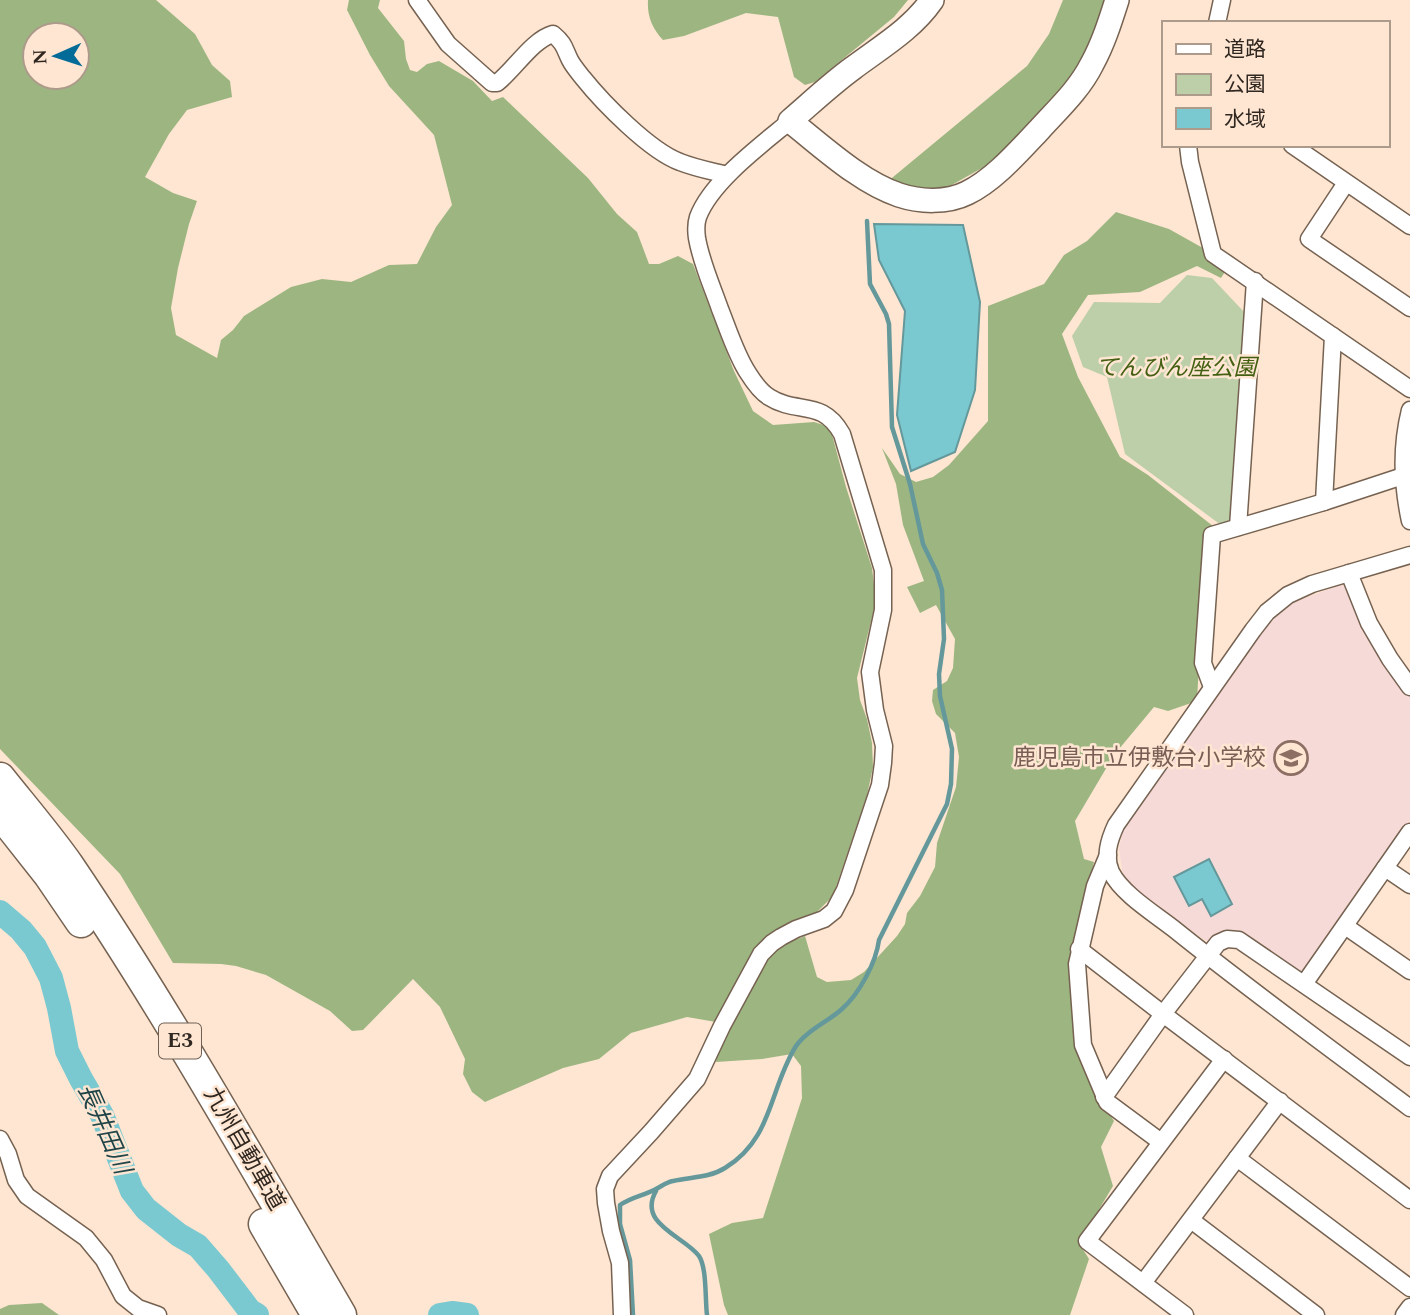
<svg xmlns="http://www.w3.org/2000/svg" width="1410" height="1315" font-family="Spectral,'Noto Sans JP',serif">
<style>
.education{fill:#f5dad7}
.green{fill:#bccfa9}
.forest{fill:#9db681;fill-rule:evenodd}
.water{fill:#7ac9d0;stroke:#64989b;stroke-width:2}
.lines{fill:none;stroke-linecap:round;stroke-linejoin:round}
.stream{stroke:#64989b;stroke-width:4.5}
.river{stroke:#7ac9d0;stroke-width:24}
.street-casing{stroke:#766251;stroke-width:19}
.secondary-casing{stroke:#766251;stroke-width:26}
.highway-casing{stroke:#766251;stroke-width:33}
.street{stroke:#fff;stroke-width:16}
.secondary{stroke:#fff;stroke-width:23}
.highway{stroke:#fff;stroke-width:30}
.labels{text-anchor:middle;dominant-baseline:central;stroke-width:5;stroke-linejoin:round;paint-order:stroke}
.shield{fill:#fee6d2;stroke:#6e6055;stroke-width:2}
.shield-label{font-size:21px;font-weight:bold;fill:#302720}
.park-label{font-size:23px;font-style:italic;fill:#436012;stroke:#fee6d2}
.education-label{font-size:23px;fill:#785e54;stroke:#fee6d2;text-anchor:end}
.street-label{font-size:23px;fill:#302720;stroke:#fee6d2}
.water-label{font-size:24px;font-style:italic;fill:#1f4548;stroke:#fee6d2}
</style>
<rect width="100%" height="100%" fill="#fee6d2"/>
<path class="education" d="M1340,585l7,1 50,95 13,15v124l-105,152h-8l-54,-37 -31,7 -8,-2 -73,-55 -8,-10 -4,-26 3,-15 6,-13 128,-182 22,-26 17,-11z"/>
<path class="green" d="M1187,275l25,3 34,36 -13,204 -12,7 -96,-71 -18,-77 -24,-10 -11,-31 22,-34 66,1z"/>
<g class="forest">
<path d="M0,0h156l39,34 17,31 18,16 2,16 -45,13 -18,24 -24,43 28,16 24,8 -8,23 -11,44 -7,40 5,27 41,23 4,-18 12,-10 11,-14 47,-29 31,-8 29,3 38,-17 28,-1 19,-37 16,-22 -18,-70 -45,-49 -19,-31 -23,-45 2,-10h31l-2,8 26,33 2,18 4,11 7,2 10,-8 12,-3 34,20 19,20 11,-4 85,81 29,36 20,18 12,32h10l19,-8 15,8 41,107 19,40 20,14 41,-3 16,5 16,60 26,81 4,33 -19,77 3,22 7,19 5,24 1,24 -6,28 -34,101 -16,16 -33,13 -13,9 -14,15 -41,73 -29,-5 -56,16 -32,26 -36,9 -78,34 -13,-10 -9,-18 2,-15 -25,-52 -27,-28 -50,51 -11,1 -22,-20 -64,-36 -30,-9 -15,-2 -48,-1 -53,-89 -120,-125zM35,35h42v42h-42z"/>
<path d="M648,0h260l-14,17 -79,65 -10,3 -11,-8 -16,-60 -32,-4 -62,23 -21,4c-11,-12 -16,-24 -15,-40z"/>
<path d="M1063,0h50l-12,47 -87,103 -80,45 -53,-8 146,-121 22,-32z"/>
<path d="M1116,212l53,17 41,23 16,18 -5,8 -24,-12 -57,26 -52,3 -26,39 16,43 42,80 28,18 70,55 -14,41 -7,130 -29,10 -14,-4 -40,48 -39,66 9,38 10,3 -15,64 -3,58 20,109 18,28 -13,26 12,39 -34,57 10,16 -19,56h-342l-4,-10 -15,-71 23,-11 31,-5 39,-120 -1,-32 -9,-12 -30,5 -46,3 1,-8c15,-32 35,-84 63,-106 7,-5 17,-9 25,-12l12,41 10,5 24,-2 13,-8 33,-36 8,-12 2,-11 13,-17 15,-29 2,-24 19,-56 3,-30 -4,-24 -19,-19 -4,-13 1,-11 14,-9 6,-13 2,-29 -19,-34 -16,8 -13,-26 17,-6 -21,-56 -7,-41 -14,-36 18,26 16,8 17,-5 16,-12 39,-44v-115l56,-22 20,-29 23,-14z"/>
<path d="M42,1303l17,12h-59v-6l9,-4z"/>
</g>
<g class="water">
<path d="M874,224l89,1 17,77 -5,88 -20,62 -44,19 -14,-56 8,-104 -26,-51z"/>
<path d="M1209,859l23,45 -21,12 -9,-17 -13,7 -15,-29z"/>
</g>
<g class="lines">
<g class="stream">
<path d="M656,1191c-19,33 28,45 43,65 8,12 6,44 8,59"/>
<path d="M633,1315l-3,-55 -10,-36v-19c12,-8 22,-9 34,-15 7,-3 12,-8 19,-9 17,-4 36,-3 52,-13 48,-29 44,-79 71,-122 10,-15 33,-25 46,-37 17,-15 34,-46 37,-69l68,-136 4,-20 1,-35 -12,-53 -1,-22 5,-35 -2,-49 -5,-17 -14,-29 -13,-60 -18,-57 -3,-103 -3,-10 -16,-30 -3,-63"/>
</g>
<g class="river">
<path d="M0,912l21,18 14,17 16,31 8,30 8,43 14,28 21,36 30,76 14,18 33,26 19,11 20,23 32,42 7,4"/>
<path d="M440,1315l12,-2 15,2"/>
</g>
<g class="street-casing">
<g id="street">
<path d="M417,0l31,44 44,39h5c18,-14 35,-43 56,-49 12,10 11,14 17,26 3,6 9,13 13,18 20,25 67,73 97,84 15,6 31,9 47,13"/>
<path d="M1217,23l5,-23"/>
<path d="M1188,145l2,17 23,92 197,135"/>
<path d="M1292,145l118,81"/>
<path d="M1346,183l-37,56 101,69"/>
<path d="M1410,410c-9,36 -8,74 0,111"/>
<path d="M1324,502l9,-166"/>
<path d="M1238,527l17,-246"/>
<path d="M1410,555l-98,29 -24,11 -21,17 -14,18 -137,195c-7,15 -12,31 -5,47 11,22 44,42 63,57 77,62 157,120 236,179"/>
<path d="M1349,573l20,50 21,36 20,28"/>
<path d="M1212,687l-9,-24 9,-128 112,-33 79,-26"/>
<path d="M1108,855l-13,31 -18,78 6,81 24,57 54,40"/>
<path d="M1385,868l25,17"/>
<path d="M1345,926l65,45"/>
<path d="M1079,949l84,65 247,186"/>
<path d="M1304,984l106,-152"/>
<path d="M1104,1097l59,-83 55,-71 9,-4 12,1 171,117"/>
<path d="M0,1139l8,15 8,26 11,16 59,42 18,22 19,36 15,12 20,7"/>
<path d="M1237,1158l173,130"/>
<path d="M1191,1220l125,95"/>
<path d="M1143,1283l137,-182"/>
<path d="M622,1315l-2,-52 -9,-32 -5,-28 -1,-14 5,-13 41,-44 46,-53 25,-53 39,-72 11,-11 9,-6 15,-8 28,-10 10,-8 11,-21 35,-105 3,-22 1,-17 -9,-36 -5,-38 13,-62v-40l-41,-136c-20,-36 -45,-19 -73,-37 -8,-5 -16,-16 -21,-24 -12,-18 -20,-44 -28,-64 -8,-23 -19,-47 -23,-71 -1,-7 -1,-15 1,-21 13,-35 63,-72 92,-96"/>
<path d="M1185,1315l-98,-74 137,-182"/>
<path d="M1404,1315l6,-8"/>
</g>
</g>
<g class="secondary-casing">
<path id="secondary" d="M932,0c-20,29 -51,47 -79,68 -22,16 -42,35 -63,53 32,25 70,61 109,74 21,7 48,8 68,-2 27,-13 52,-42 72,-63 19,-21 40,-40 53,-66 11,-20 18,-42 25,-64"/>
</g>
<g class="highway-casing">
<g id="highway">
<path d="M0,778c23,29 48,58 69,88 98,145 184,298 272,449"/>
<path d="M0,813l49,62 32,47"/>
<path d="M264,1224l53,91"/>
</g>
</g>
<use href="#street" class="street"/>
<use href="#secondary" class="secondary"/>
<use href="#highway" class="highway"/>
</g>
<defs>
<g id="school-ring" transform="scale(1.75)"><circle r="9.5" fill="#fee6d2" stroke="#8d6e63" stroke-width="1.5"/><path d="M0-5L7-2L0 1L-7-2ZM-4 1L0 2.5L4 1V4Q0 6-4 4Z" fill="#8d6e63"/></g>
</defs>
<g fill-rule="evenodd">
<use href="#school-ring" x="1291" y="758"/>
</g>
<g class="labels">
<rect class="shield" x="159" y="1023.5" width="42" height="35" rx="5"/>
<g class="shield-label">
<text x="180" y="1041">E3</text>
</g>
<g class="park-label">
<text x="1176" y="368">てんびん座公園</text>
</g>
<g class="education-label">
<text x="1266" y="758">鹿児島市立伊敷台小学校</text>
</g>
<g class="street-label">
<text transform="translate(244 1149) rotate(60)">九州自動車道</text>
</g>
<g class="water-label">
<text transform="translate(104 1129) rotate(66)">長井田川</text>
</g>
</g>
<rect x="1162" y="21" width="228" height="126" fill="#fee6d2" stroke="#ac9a8b" stroke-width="2"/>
<rect x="1176" y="44" width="35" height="10" fill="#ffffff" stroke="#ac9a8b" stroke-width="2"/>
<text x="1224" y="56" font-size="21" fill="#302720">道路</text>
<rect x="1176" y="74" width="35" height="21" fill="#bccfa9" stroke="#ac9a8b" stroke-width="2"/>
<text x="1224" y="91" font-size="21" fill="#302720">公園</text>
<rect x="1176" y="108" width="35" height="21" fill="#7ac9d0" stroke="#ac9a8b" stroke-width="2"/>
<text x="1224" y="126" font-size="21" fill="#302720">水域</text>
<g transform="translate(56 56) rotate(267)"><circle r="33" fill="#fee6d2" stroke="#ac9a8b" stroke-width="2"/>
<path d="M0-5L12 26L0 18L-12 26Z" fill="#036b98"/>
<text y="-10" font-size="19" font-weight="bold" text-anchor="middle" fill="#302720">N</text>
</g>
</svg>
